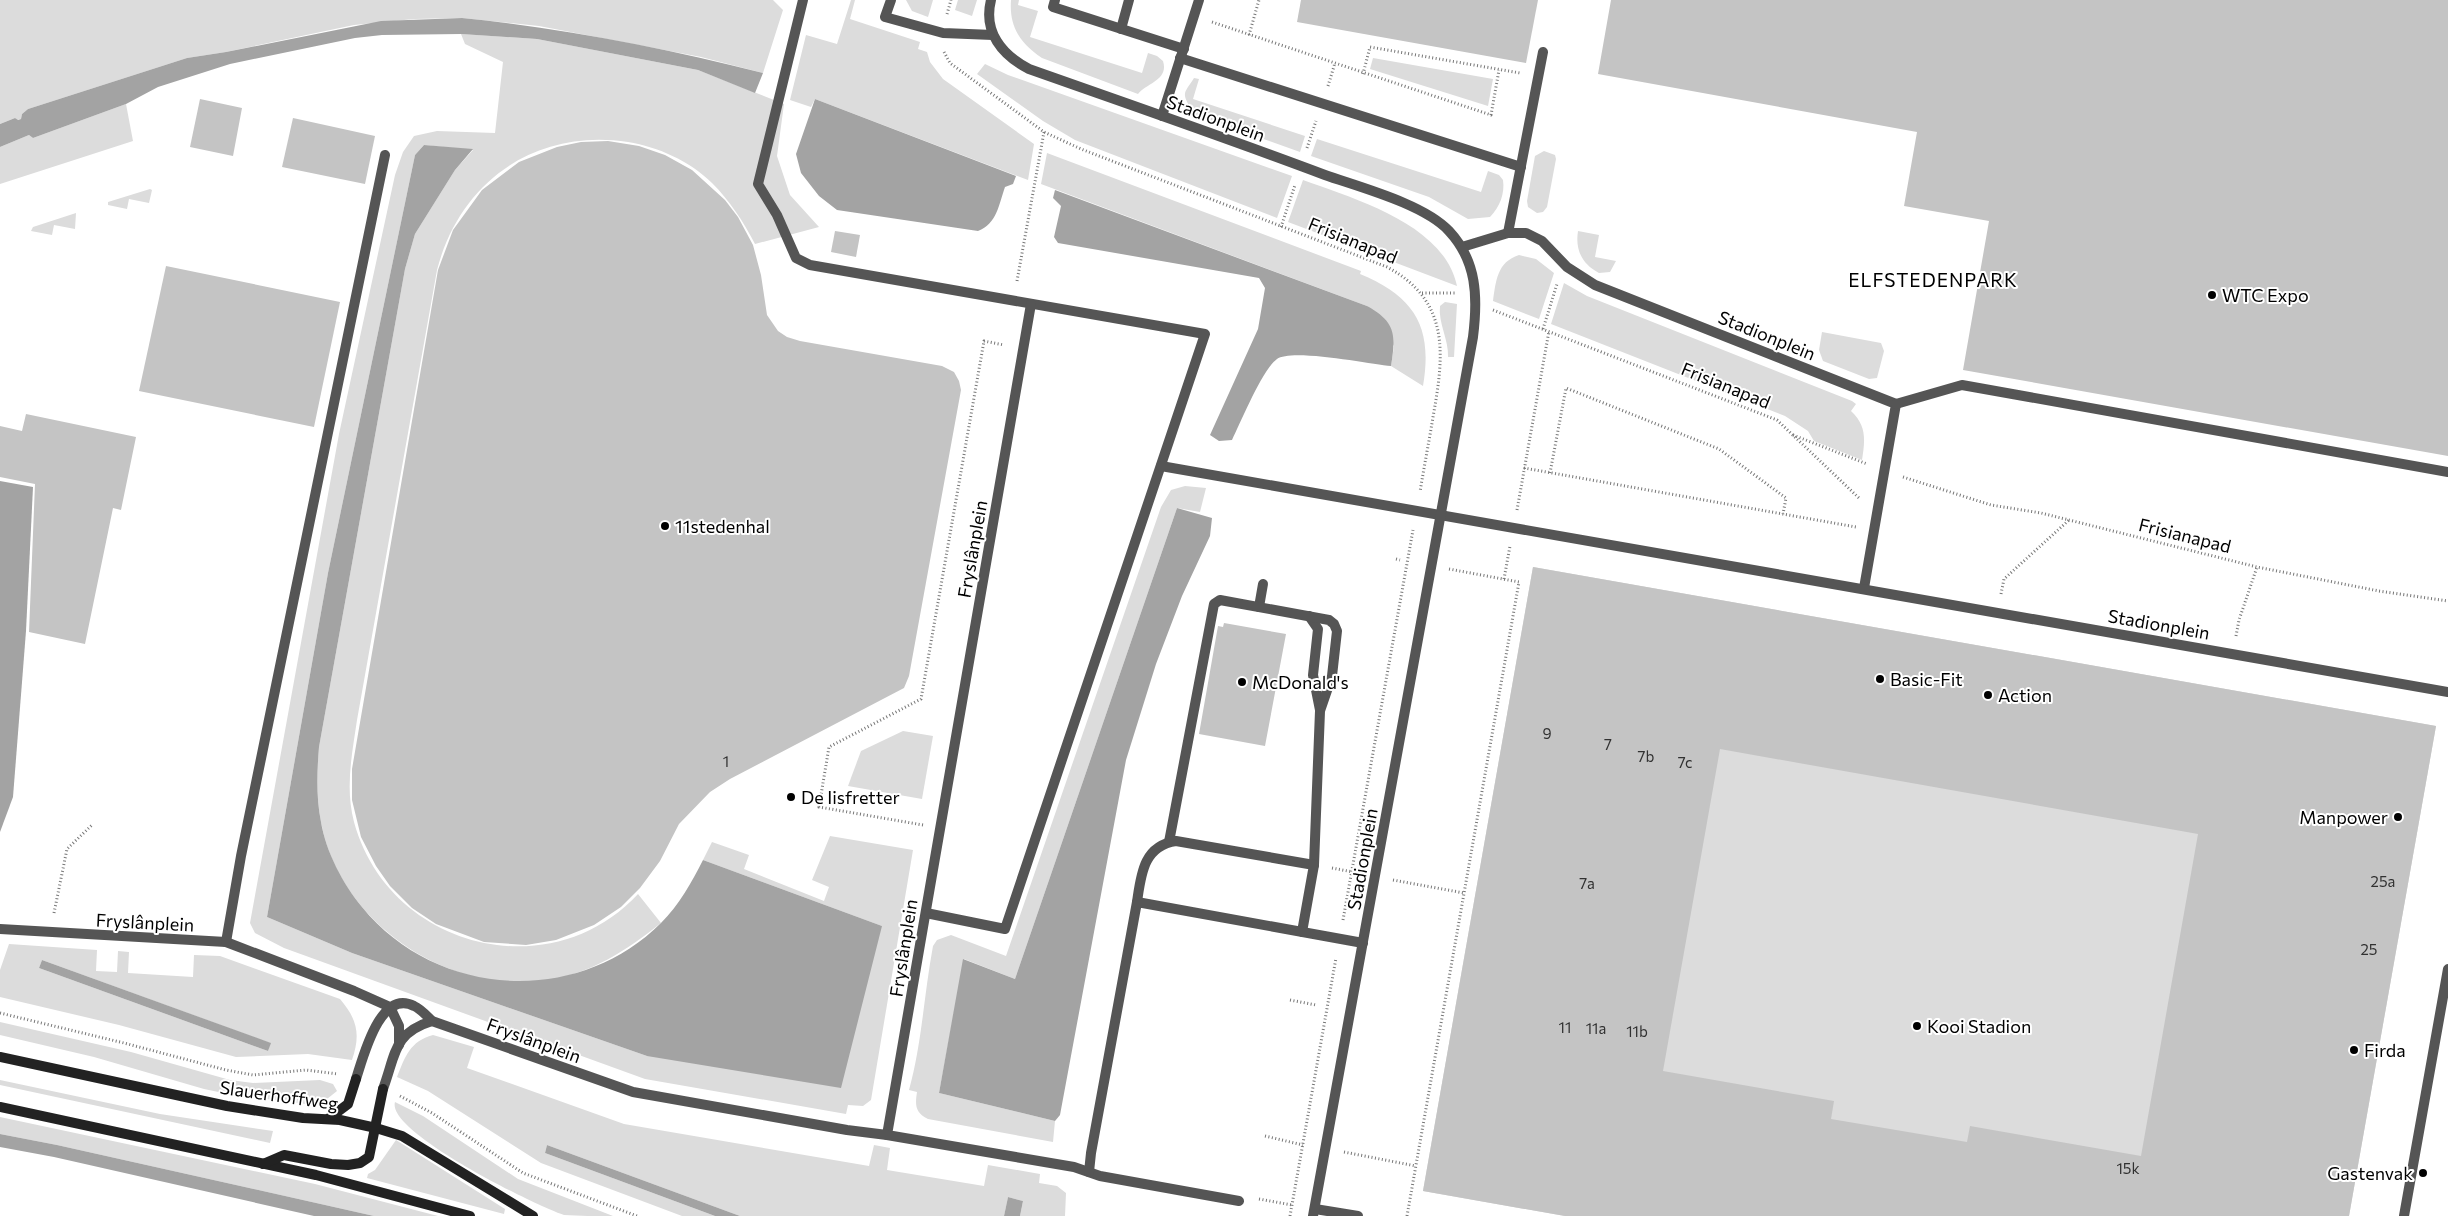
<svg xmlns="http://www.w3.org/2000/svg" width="2448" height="1216" font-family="Commissioner,sans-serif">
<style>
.green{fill:#dcdcdc;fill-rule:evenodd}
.water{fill:#a3a3a3}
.building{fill:#c4c4c4;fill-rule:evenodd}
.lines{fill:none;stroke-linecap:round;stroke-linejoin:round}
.path{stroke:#777;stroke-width:3;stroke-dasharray:1 2.5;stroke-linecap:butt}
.lane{stroke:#555;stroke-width:10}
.street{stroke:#555;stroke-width:10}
.secondary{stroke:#222;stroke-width:10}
.poi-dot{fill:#000;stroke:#fff;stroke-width:2}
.labels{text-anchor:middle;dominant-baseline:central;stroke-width:4;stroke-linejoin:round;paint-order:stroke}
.number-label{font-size:15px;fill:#313131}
.street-label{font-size:18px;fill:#000;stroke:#fff}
.poi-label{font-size:18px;fill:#000;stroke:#fff;text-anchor:start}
.neighbourhood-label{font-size:19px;letter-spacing:1px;fill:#000;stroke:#fff}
</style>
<rect width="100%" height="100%" fill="#fff"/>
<g class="green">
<path d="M0,0h773l10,10 -20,63 -62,-16 -162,-31 -77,-8 -48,1 -60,6 -128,27 -39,6 -159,51 -6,5 -1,5 -4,1 -2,-2 -15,6z"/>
<path d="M851,0h4l-5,19 70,23 -2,7 9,3 3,10 13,17 91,65 -6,36 -213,-81 -4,8 -21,-7 16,-65 31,9z"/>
<path d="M906,0h27l-5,17 -16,-6z"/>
<path d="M958,0h19l-5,16 -17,-6z"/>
<path d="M1011,0h8l-1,5 20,6 -8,26 112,36 6,-20 9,3 6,5c6,19 -16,22 -25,33l-96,-36c-22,-15 -33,-31 -31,-58z"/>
<path d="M461,34l76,5 161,31 86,34 -7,52 13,39 29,32 -64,17c-12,-23 -25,-43 -43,-61 -22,-22 -54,-36 -84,-41 -92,-14 -168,39 -191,128l-80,450c-5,34 -12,68 -3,102 34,125 195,168 284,72l23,29c-34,27 -70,51 -114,57 -99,16 -208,-58 -226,-158 -5,-25 -4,-50 -2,-75l86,-478 10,-35 40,-64 18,-20 -49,-5 -9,10 -87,418 -61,344 85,36 295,103 235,-130 -179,-66 9,-18 37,13 -5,14 80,32 5,-14 -17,-7 18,-44 83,14 -42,250 -8,6 -15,-1 -2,9 -201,-35 -361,-131 -29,-15 -5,-10 89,-489 56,-259 8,-23 11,-16 23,-5 58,2 8,-71 -38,-18z"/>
<path d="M1373,58l120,21 -5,27 -118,-37z"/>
<path d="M985,64l23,11 284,101 -15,42 -202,-78 -32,-19 -66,-47z"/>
<path d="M1194,78l5,1 -6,20 112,37 -5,16 -109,-39 1,-3c-12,-18 -7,-17 2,-32z"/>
<path d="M126,104l7,37 -133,43v-37l29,-12 4,3z"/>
<path d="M1317,139l164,53 7,-21 11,4 4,5c2,13 -3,27 -13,37l-22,2 -39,-22 -118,-41z"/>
<path d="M1544,151l11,4 1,4 -9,48 -4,5 -6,1 -9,-6 -1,-6 8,-45z"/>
<path d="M1047,153l314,118 -1,3c55,23 73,53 63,112l-32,-20 3,-20 -27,-40 -326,-122z"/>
<path d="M1303,180c52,19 141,44 154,106l-169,-64z"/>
<path d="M150,189l2,1 -3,13 -20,-4 -2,10 -19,-4v-3z"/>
<path d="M76,213l-1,16 -21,-4 -2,10 -21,-4 2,-4z"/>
<path d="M1578,231l21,4 -4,22 21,4 -6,11 -11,1c-17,-9 -24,-23 -21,-42z"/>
<path d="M1519,255l17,4 18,14 -15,46 -46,-18c3,-20 4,-39 26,-46z"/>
<path d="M1564,283l23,13 265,105 4,3 -5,7c16,15 14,29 11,49l-48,-19 -6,-10 -23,-15 -234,-92z"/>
<path d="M1445,302l12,2 -3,53h-6c1,-17 -10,-34 -8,-51z"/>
<path d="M1822,332l59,11 3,8 -7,27 -8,1 -46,-18 -4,-11z"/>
<path d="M1185,486l21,2 -6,24 -23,-4 -162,471 -51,-20 -25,134 116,28 -2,21 -125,-23c-13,-6 -13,-14 -11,-27l-8,-2c13,-47 15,-96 24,-144l4,-6 14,-5 55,21 155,-449 10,-17z"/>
<path d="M1533,567l903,159 -87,490h-784l-142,-25z"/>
<path d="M903,731l30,5 -11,63 -74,-13 13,-35z"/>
<path d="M9,944l88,6 -1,21 21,1 1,-21 11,1 -1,21 65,4 1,-22 26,1 120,43c17,20 21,35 12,61l-44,-6 -72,3 -117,-32 -119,-28v-27zM42,960l228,83 -2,8 -229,-83z"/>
<path d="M0,1022l131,30 99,28 23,3 67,-3 13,4 4,7 -10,8 -13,6 -81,-10 -29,-6 -110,-32 -94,-22z"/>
<path d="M433,1035l41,12 -7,21 157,56 245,42 5,-21 16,3 -3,22 97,16 4,-21 52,9 -1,9 18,3 9,7 -1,23h-45l3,-15 -15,-4 -4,19h-264l-193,-71 -2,8 170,63h-33l-141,-53 -113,-72 -31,-14c8,-20 13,-36 36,-42z"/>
<path d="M0,1080l160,34 113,17 -3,12 -270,-58z"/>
<path d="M395,1102l28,14 95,63 95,37c-15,0 -35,0 -49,-1 -28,-9 -178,-83 -169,-113z"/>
<path d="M0,1117l315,67 123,32h-64l-317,-71 -57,-11z"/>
<path d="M396,1140l109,69 -1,5 -137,-36 1,-4 7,-4z"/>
</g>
<g class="water">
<path d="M462,18c101,10 202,30 301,55l-8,20 -57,-23 -161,-31 -76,-5 -79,1 -27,3 -125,26 -72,23 -32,17 -93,34 -4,-3 -29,12v-23l15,-6 3,2 3,-1 1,-5 6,-5 159,-51 39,-6 155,-31z"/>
<path d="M815,99l201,77 -3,8 -8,3c-6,17 -8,37 -27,44l-141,-21 -18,-14 -18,-23 -5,-19z"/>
<path d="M424,145l49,4 -18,21 -40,64 -10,35 -86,478c-2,25 -3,50 2,75 5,30 22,62 41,85 74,91 215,100 299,16 18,-18 31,-41 42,-63l179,66 -41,162 -194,-32 -295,-103 -85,-36 61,-344 87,-418z"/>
<path d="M1055,190l312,116c29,16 29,29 24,60 -21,-2 -100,-18 -114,-7 -15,11 -36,63 -45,81l-13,1 -9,-6 48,-106 7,-41 -6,-10 -201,-35 -4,-6 7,-31 -8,-8z"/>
<path d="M0,481l33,6 -7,144 -13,166 -13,35z"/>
<path d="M1177,508l35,10 -2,18 -28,60 -26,68 -30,96 -66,355 -5,6 -116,-28 24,-134 52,20z"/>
<path d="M42,960l229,83 -3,8 -229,-83z"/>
<path d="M0,1134l57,11 317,71h-60l-260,-59 -54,-10z"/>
<path d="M547,1145l193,71h-25l-170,-63z"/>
<path d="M1008,1197l15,4 -3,15h-16z"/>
</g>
<g class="building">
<path d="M1301,0h237l-12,63 -229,-41z"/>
<path d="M1611,0h837v456l-485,-86 26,-149 -85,-15 13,-74 -319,-58z"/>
<path d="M200,99l42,9 -9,48 -43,-9z"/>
<path d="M293,118l82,18 -10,48 -83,-17z"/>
<path d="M608,141l31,5 26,9 27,15 33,30 13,17 15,28 8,30 6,40 11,16 9,6 13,4 142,25 12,6 5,9 2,9 -52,286 -5,12 -174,91 -20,13 -31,32 -19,37 -20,27 -19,19 -27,18 -38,15 -30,5 -42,-3 -48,-18 -24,-16 -22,-22 -14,-20 -15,-29 -9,-37v-31l86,-499 15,-40 29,-40 37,-28 38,-15 24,-5z"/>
<path d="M835,231l25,4 -4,22 -25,-5z"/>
<path d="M166,266l174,36 -26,125 -175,-36z"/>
<path d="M26,414l110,23 -15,73 -8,-2 -28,136 -56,-12 6,-148 -35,-7v-51l22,5z"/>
<path d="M1533,567l903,159 -87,490h-784l-142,-25zM1720,749l478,85 -57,322 -171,-30 -3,16 -136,-23 3,-18 -171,-30z"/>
<path d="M1224,623l62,11 -21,112 -66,-12 19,-108 5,1z"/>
</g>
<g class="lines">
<g class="path">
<path d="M947,14l4,-14"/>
<path d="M1212,22l279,93 8,-45"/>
<path d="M1249,35l10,-35"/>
<path d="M944,52l6,11 94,69 37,17 306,118c64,34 57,89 46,150 -4,25 -9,50 -13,75"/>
<path d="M1363,74l7,-27 150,26"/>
<path d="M1328,86l7,-23"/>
<path d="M1307,148l9,-27"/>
<path d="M1281,227l14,-42"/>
<path d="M1017,281l27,-149"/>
<path d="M1422,293h34"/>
<path d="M1493,310l284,110 83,79"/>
<path d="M1543,329l14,-45"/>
<path d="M1793,435l74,29"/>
<path d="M1524,468l332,59"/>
<path d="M1550,473l16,-85 153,61 67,49 -3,16"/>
<path d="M1903,477l88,28 50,8 216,54 122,24 69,10"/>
<path d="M1517,510l32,-179"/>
<path d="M1396,559l4,1"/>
<path d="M1504,579l6,-33"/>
<path d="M2001,594l3,-15 65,-59"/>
<path d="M2236,636l3,-16 18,-53"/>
<path d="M923,825l-104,-18 10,-60 92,-48 63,-358 20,4"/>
<path d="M1332,868l21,4"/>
<path d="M1393,880l71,13"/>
<path d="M54,913l13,-64 26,-25"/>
<path d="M1343,920l70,-390"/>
<path d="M1290,1000l26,5"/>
<path d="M0,1013l124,30 102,27 27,5 53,-5 32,4"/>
<path d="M400,1096l32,17 91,60 114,43"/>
<path d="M1265,1136l38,9"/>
<path d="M1344,1152l72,14"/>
<path d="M1259,1199l33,6"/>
<path d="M1290,1216l46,-258"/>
<path d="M1407,1216l112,-634 -70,-13"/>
</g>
<g class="lane">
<path d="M803,0l-45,184 19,31 19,43 14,7 395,69 -200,595 -79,-16"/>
<path d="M891,0l-6,17 58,16 50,2"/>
<path d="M1055,0l-2,7 131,42"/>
<path d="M1121,29l8,-29"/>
<path d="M1180,58l341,109"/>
<path d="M1162,116l37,-116"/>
<path d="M1508,233l35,-181"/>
<path d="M1462,247l46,-14h18l16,8 25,26 28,18 301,119 -32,184"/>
<path d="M1031,304l-144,831 187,32 26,9 139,25"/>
<path d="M1896,404l66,-19 486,87"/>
<path d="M1161,466l1287,226"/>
<path d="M1259,607l4,-23"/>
<path d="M1309,616l9,13 -5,46 7,35"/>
<path d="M1169,842l45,-238 6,-4 109,20 5,4 3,7 -5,45 -12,35 -6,154"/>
<path d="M1137,902c4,-27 6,-56 39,-61l138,24 -12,67"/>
<path d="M0,929l226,13 128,49 36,16 9,19v19"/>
<path d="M226,942l15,-86 144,-701"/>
<path d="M1089,1172l2,-19 46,-251 226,41"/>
<path d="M1315,1209l43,7"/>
<path d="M2404,1216l44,-247"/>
</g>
<g class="street">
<path d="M991,0c-8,32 11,55 38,69 99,35 198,69 296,106 34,12 99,29 124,56 28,30 29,66 24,106l-160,879"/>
<path d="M356,1079c7,-21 24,-91 58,-73 7,3 13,10 18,15l201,71 214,38 40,5"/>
<path d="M383,1089c13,-35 10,-56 49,-68"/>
</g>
<g class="secondary">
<path d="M0,1057l227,49 76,12 37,2 36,8 26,8 131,80"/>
<path d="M0,1107l316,68 154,41"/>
<path d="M328,1119l20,-15 8,-25"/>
<path d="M263,1164l21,-9 47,9 17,1 12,-2 9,-6 14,-68"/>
</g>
</g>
<g class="poi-dot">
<circle cx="2212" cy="295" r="5"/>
<circle cx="665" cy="526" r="5"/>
<circle cx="1880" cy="679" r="5"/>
<circle cx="1242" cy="682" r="5"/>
<circle cx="1988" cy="695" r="5"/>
<circle cx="791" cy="797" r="5"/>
<circle cx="2398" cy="817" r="5"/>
<circle cx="1917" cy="1026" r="5"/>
<circle cx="2354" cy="1050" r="5"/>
<circle cx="2423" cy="1173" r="5"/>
</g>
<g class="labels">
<g class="number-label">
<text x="1547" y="733">9</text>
<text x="1608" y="744">7</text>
<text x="1646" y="756">7b</text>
<text x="726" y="761">1</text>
<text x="1685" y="762">7c</text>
<text x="2383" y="881">25a</text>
<text x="1587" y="883">7a</text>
<text x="2369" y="949">25</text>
<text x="1565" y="1027">11</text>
<text x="1596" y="1028">11a</text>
<text x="1637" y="1031">11b</text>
<text x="2128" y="1168">15k</text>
</g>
<g class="street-label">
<text transform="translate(1216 118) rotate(20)">Stadionplein</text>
<text transform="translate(1353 240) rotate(22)">Frisianapad</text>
<text transform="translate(1767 335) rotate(22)">Stadionplein</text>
<text transform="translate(1726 385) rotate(22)">Frisianapad</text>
<text transform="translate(2185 535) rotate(14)">Frisianapad</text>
<text transform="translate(972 549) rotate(-80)">Fryslânplein</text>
<text transform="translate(2159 624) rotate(10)">Stadionplein</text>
<text transform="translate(1362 859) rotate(-80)">Stadionplein</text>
<text transform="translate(145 922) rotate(3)">Fryslânplein</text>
<text transform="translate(903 948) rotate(-81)">Fryslânplein</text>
<text transform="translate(534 1040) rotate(20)">Fryslânplein</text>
<text transform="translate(279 1095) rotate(8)">Slauerhoffweg</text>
</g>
<g class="poi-label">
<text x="2222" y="295">WTC Expo</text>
<text x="675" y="526">11stedenhal</text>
<text x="1890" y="679">Basic-Fit</text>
<text x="1252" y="682">McDonald's</text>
<text x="1998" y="695">Action</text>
<text x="801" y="797">De Iisfretter</text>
<text x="2388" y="817" text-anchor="end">Manpower</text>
<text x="1927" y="1026">Kooi Stadion</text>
<text x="2364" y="1050">Firda</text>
<text x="2413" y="1173" text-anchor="end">Gastenvak</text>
</g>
<g class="neighbourhood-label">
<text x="1933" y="279">ELFSTEDENPARK</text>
</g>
</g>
</svg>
